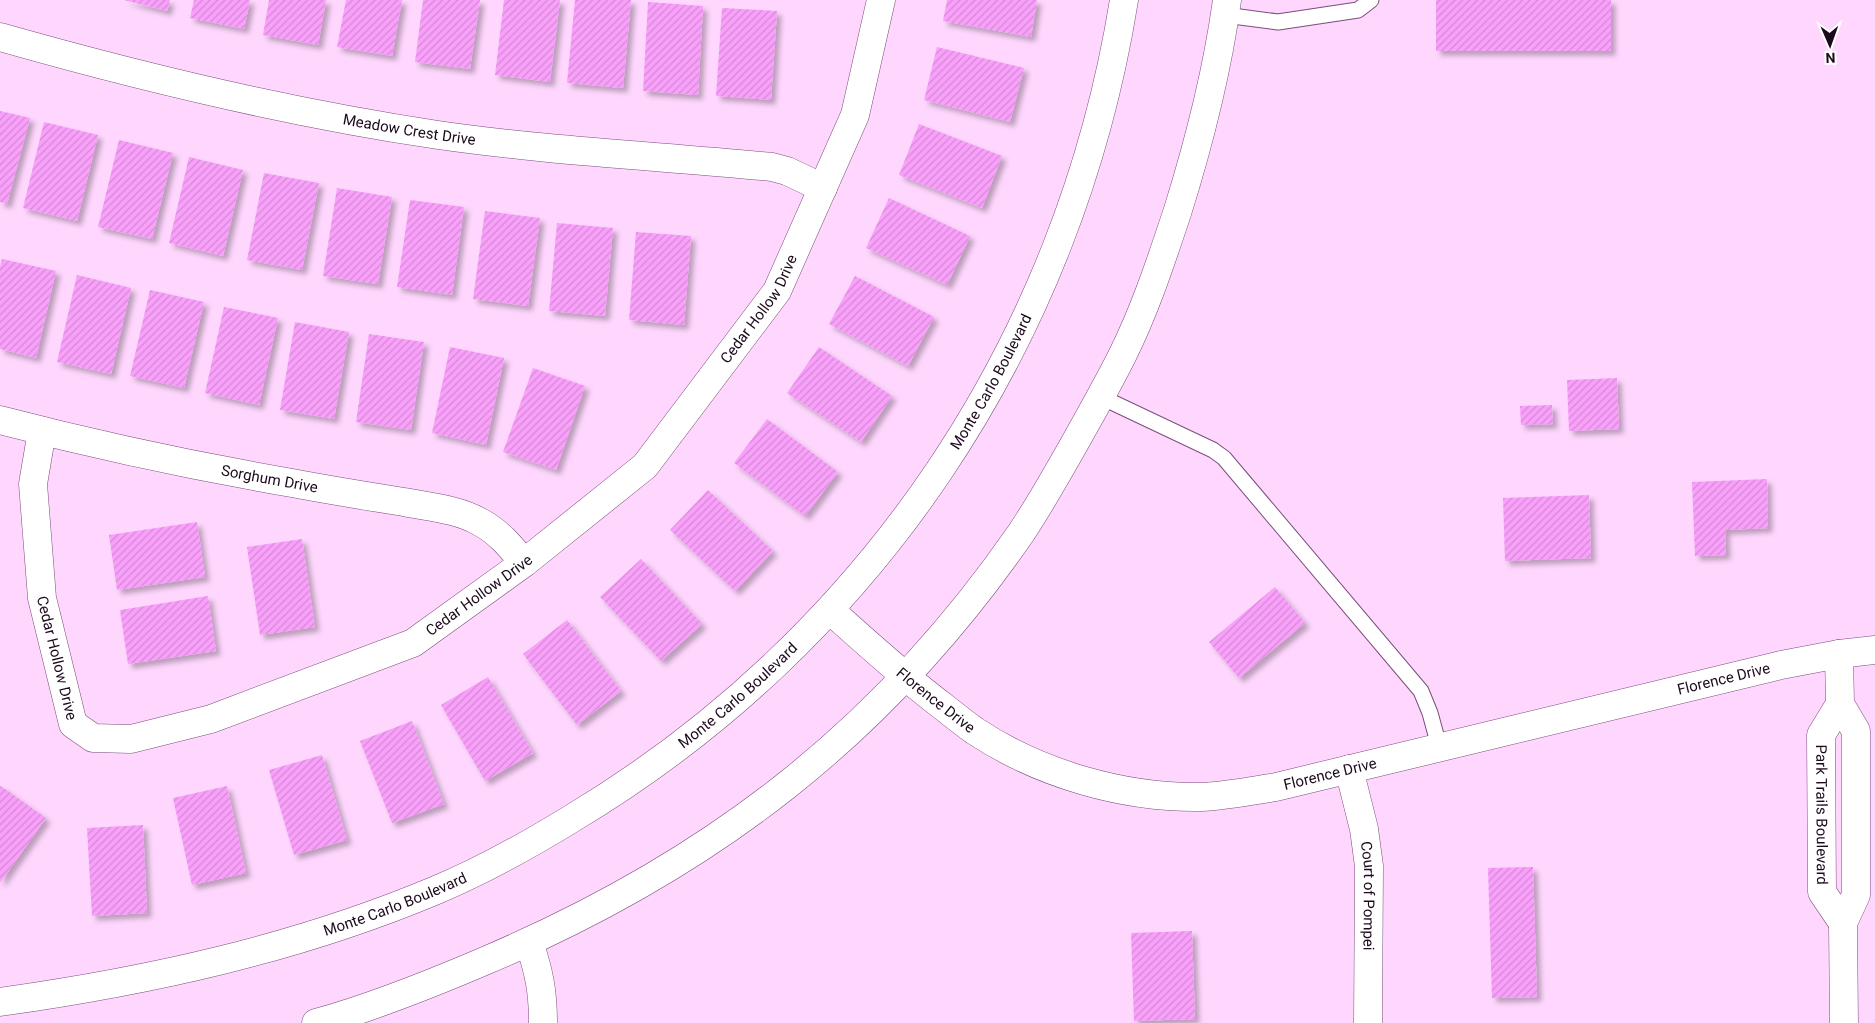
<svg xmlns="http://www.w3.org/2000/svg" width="1875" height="1023" font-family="Roboto,sans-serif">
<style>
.building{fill:url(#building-hatch);filter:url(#shadow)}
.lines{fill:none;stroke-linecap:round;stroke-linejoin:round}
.service-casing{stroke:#7b4e7b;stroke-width:17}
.minor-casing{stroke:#7b4e7b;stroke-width:29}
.secondary-casing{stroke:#7b4e7b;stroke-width:29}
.service{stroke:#fff;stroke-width:15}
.minor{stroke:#fff;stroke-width:28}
.secondary{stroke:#fff;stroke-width:28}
.labels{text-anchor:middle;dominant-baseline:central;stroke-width:4;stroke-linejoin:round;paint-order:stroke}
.street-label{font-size:15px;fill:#1c0a1c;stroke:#fff}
</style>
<defs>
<pattern id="building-hatch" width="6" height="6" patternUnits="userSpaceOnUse" patternTransform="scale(1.25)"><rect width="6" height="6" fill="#f9a1fa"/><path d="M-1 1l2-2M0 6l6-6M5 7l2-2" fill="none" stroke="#d589d6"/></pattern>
<filter id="shadow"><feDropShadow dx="4.5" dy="4.5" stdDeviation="2.5" flood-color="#0004"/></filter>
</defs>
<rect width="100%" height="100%" fill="#ffd6fe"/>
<g class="building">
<path d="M124,0h46l-3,11z"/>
<path d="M194,0h56l-6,29 -54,-11z"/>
<path d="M269,0h57l-8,45 -55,-10z"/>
<path d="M346,0h56l-10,56 -55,-9z"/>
<path d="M423,0h57l-10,69 -55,-7z"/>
<path d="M504,0h56l-10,82 -55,-7z"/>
<path d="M575,0h56l-8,88 -56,-5z"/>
<path d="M947,0h90l-6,37 -88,-16z"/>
<rect x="1436" y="0" width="175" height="51"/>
<path d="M648,2l55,4 -5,89 -55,-4z"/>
<path d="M722,8l55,3 -6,89 -55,-4z"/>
<path d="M937,47l87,21 -14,54 -86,-22z"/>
<path d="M0,111l30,7 -23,86 -7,-2z"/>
<path d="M44,122l54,13 -21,86 -54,-13z"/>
<path d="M919,124l83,32 -20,52 -83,-33z"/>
<path d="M119,140l54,13 -21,86 -54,-12z"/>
<path d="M189,157l54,13 -20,86 -54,-13z"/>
<path d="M264,173l55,10 -17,87 -55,-10z"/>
<path d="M337,188l55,9 -14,87 -55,-8z"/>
<path d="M889,198l81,38 -23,49 -81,-37z"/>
<path d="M410,200l54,7 -12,88 -55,-8z"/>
<path d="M485,211l55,7 -12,88 -55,-7z"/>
<path d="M557,223l56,5 -8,88 -56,-5z"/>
<path d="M636,232l55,4 -7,89 -55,-5z"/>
<path d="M2,259l54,12 -20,87 -36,-9v-82z"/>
<path d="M77,275l54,13 -20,86 -54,-12z"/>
<path d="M855,276l79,41 -26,49 -79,-42z"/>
<path d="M150,290l54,12 -20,86 -54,-12z"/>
<path d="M224,307l54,11 -19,87 -54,-12z"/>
<path d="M295,322l54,10 -15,87 -54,-9z"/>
<path d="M369,334l55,8 -13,88 -55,-8z"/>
<path d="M450,347l54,11 -18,87 -54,-12z"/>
<path d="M819,347l73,49 -31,46 -74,-49z"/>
<path d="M533,368l52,18 -29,84 -53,-18z"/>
<path d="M1617,378l2,51 -50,2 -2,-51z"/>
<path d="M1552,405l1,19 -32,1 -1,-19z"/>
<path d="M767,419l71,53 -33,44 -71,-53z"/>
<path d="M1767,479l1,49 -43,2 1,25 -31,1 -3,-74z"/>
<path d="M708,490l65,61 -38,40 -65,-61z"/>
<path d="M1589,495l2,63 -86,3 -2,-63z"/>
<path d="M197,522l8,55 -88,13 -8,-55z"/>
<path d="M302,539l13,88 -55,8 -13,-88z"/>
<path d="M641,559l61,65 -41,37 -61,-64z"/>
<path d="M1275,587l30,36 -66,55 -30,-36z"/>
<path d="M208,596l8,55 -88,13 -8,-54z"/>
<path d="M567,620l54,71 -44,34 -54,-71z"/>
<path d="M488,677l45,76 -48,28 -44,-76z"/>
<path d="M412,721l32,83 -52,19 -32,-82z"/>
<path d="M322,755l25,85 -53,15 -25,-85z"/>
<path d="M1,786l45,32 -46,65v-96z"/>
<path d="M227,786l19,87 -54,12 -19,-87z"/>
<path d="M143,825l4,88 -55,3 -5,-88z"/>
<path d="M1533,867l4,130 -45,1 -4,-130z"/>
<path d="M1192,931l3,88 -61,2 -3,-88z"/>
</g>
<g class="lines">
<g class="service-casing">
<g id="service">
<path d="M1225,15l53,7 80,-12 13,-10"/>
<path d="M1101,397l112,53 11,8 197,233 9,22 9,33"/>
</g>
</g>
<g class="minor-casing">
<g id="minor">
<path id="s1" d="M0,37c144,41 290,76 438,98 111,16 222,21 334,32l15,4 36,17"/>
<path id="s2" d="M0,420c96,25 194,46 292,63 37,7 74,13 112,19 25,5 53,7 76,20 19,10 31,25 44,41"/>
<path id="s3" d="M42,431l-9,53 9,114 31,126 20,14 38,1 80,-20 202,-76 111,-80 121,-97 132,-175 78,-176 26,-115"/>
<path id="s4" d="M830,610c38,34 75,68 115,98 10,8 20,16 30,23 65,43 148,67 226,66 25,-1 50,-6 75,-10l505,-122 58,-11 36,-4"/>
<path d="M1839,654l1,50 16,27v164l-13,28 1,100"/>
<path id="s5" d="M1840,704l-19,31 1,157 21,31"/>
<path id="s6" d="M1349,769l15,60 5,37 -1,157"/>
<path d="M529,942c10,30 14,49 14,81"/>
</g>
</g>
<g class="secondary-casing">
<g id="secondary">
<path id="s7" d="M0,1002c149,-21 295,-53 434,-111 48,-20 93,-45 137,-72 299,-179 498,-476 553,-819"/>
<path d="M316,1023c58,-16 115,-39 171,-63 223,-95 395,-226 534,-427 20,-30 38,-62 56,-94 15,-27 31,-55 45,-83 23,-46 39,-95 55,-143 22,-70 40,-140 50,-213"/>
</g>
</g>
<use href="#service" class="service"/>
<use href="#minor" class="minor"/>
<use href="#secondary" class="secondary"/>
</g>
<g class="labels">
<g class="street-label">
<text stroke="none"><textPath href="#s1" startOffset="420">Meadow Crest Drive</textPath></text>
<text stroke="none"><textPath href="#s3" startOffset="1145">Cedar Hollow Drive</textPath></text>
<text stroke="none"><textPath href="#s7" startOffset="1218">Monte Carlo Boulevard</textPath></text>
<text stroke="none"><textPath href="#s2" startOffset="276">Sorghum Drive</textPath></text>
<text stroke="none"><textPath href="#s3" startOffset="740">Cedar Hollow Drive</textPath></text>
<text stroke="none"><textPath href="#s3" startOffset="230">Cedar Hollow Drive</textPath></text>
<text stroke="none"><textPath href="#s4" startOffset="964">Florence Drive</textPath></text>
<text stroke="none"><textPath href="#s7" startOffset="812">Monte Carlo Boulevard</textPath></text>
<text stroke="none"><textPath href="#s4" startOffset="139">Florence Drive</textPath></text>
<text stroke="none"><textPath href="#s4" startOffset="559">Florence Drive</textPath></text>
<text stroke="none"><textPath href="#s5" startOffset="116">Park Trails Boulevard</textPath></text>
<text stroke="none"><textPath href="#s6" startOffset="129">Court of Pompei</textPath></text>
<text stroke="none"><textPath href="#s7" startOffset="408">Monte Carlo Boulevard</textPath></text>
</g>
</g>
<g transform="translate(1830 45) rotate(178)" stroke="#ffffff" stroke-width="4" paint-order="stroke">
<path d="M0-4L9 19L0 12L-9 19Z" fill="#1c0a1c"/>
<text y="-8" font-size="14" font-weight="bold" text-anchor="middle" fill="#1c0a1c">N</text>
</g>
</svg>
